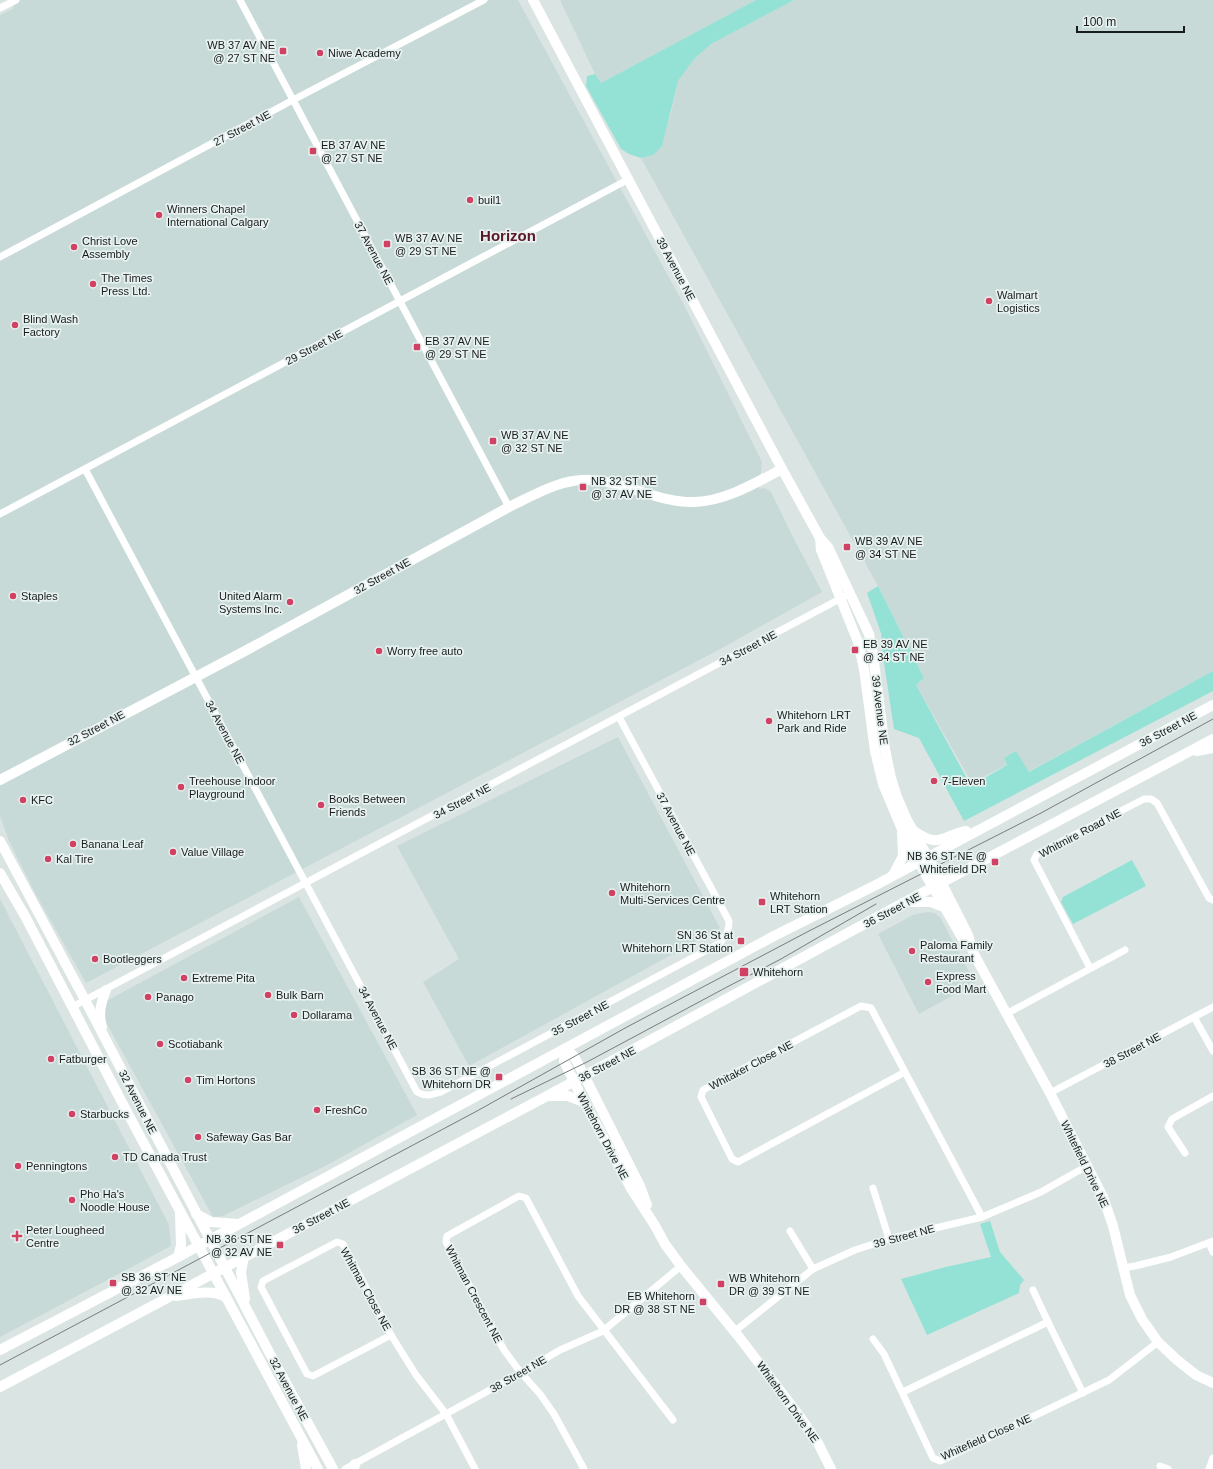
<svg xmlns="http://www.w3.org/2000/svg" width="1213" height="1469" font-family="Arial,sans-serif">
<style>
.built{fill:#c7dad7}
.green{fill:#93e2d5}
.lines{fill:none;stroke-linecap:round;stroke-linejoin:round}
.street{stroke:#fff;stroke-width:7}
.secondary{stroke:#fff;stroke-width:10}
.tram{stroke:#777d7c;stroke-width:1}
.poi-dot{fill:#d14163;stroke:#e7f2f0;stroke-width:1.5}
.labels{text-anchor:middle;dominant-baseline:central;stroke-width:3.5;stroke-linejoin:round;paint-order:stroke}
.poi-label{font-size:11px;fill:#181b1b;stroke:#e7f2f0;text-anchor:start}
.street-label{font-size:11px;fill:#181b1b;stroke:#e7f2f0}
.district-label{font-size:15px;font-weight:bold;fill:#5d1829;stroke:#e7f2f0}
</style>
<rect width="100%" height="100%" fill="#dae4e2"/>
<g class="built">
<path d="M10,0h508l166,305 78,157 -3,27 6,-1 6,4 24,49 27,51 -100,56 -636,335 -51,-90 -26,-52 -9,-25v-801l14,-7z"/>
<path d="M560,0h196l-155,83 -6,-9z"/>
<path d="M794,0h419v671l-185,101 -12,-20 -12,6 2,7 -34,18 -56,-98 8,-7 -46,-92 -237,-428 12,-3 17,-38 8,-36 16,-22 17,-15z"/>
<path d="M618,737l102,191 -251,138 -46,-84 36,-23 -62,-113z"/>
<path d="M299,897l118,218 -88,49 -106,52 -10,1 -116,-211z"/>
<path d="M0,899l169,326 2,21 -171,91z"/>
<path d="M928,912l6,1 6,4 35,66 -56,31 -41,-80 35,-19z"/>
</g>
<g class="green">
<path d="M756,0h38l-83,44 -17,15 -16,22 -16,65 -9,9 -12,3 -12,-4 -8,-5 -35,-63 1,-10 8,-2 6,9z"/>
<path d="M878,586l46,92 -8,7 55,101 36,-21 -3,-7 12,-7 13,21 184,-101v20l-249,130 -45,-83 -25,-9 -11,-73 -2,-23 -14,-40z"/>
<path d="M1132,860l14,26 -73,38 -12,-22 2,-5z"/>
<path d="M990,1221l10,31 24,28 -4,5 -1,8 -92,42 -26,-56 45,-12 45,-10 -11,-33z"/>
</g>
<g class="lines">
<g class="street">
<path d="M240,0l269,507"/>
<path d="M0,8l16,-8"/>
<path d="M0,257l293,-157 191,-100"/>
<path d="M85,469l332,623c9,5 14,3 24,0l279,-149c6,-7 9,-12 9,-22l-110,-204"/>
<path d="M0,514l629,-335"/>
<path d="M1090,968l-56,-108 3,-6 107,-55h7l6,4 52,95 4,2"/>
<path d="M72,1007l779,-414"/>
<path d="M1006,1014l119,-64"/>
<path d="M1194,1017l19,34"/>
<path d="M905,1072l-167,90 -6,-3 -31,-62 2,-7 158,-84 10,2 111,209"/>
<path d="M1050,1093l163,-86"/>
<path d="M1185,1153l-17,-26 4,-8 41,-23"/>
<path d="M873,1188l16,51"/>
<path d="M790,1231l23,38"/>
<path d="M337,1242l6,2 48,91 -78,41 -6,-2 -46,-87 2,-6z"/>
<path d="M1209,1243l4,9"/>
<path d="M1123,1268l12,-2 36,-9 42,-16"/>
<path d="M1033,1290l15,32"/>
<path d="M735,1331l78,-62 42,-19 34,-11 93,-22 59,-25 46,-26"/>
<path d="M391,1335l25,40 30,39 29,55"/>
<path d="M873,1339l11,15 49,104 7,3 169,-81 49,-38"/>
<path d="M903,1392l145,-70 35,71"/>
<path d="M1160,1466l8,3"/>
<path d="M345,1469l176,-96 39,-23 43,-19 78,-65"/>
<path d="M584,1469l-30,-55 -14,-20 -19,-21 -17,-23 -58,-108 1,-6 72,-40 7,2 52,98 95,124"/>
<path d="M1209,1469l4,-11"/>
</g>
<g class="secondary">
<path d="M533,0l249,469 38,69 8,9 41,87 4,20 12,95 6,29 6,19 10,23 27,48 34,67 5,17 8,15 69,126 53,104 10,29 17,69 12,24 16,23 19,18 19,15 17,8"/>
<path d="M820,538l1,12 37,92 6,27 11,82 8,33 18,43 26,50 37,64"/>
<path d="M1197,751l16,-3"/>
<path d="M0,780l245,-129 264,-144c25,-12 53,-29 82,-27 15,1 31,5 45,10 19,6 39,13 59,12 31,-1 60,-19 87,-33"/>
<path d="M914,831c26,18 27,5 52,0"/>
<path d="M0,841l85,159 184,352 64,117"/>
<path d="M0,873l25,43 101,194 192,359"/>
<path d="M893,875l10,-19 -1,-24"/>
<path d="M909,902h22l13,5"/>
<path d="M102,1027c-4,-13 -1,-24 4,-37"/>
<path d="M565,1049l-1,12 20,41 48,88 22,34 11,20 16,22 58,71 62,81 17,25 13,26"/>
<path d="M565,1049l9,7 13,25 53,105 7,19"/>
<path d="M549,1096h19l16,6"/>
<path d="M196,1214l15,8 27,2"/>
<path d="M178,1257l3,-12 -1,-31"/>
<path d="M244,1257l-3,15 4,27"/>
<path d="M176,1296c16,-2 35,-7 50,1"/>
<path d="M0,1350l178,-93 596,-321 100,-50 339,-181"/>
<path d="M0,1387l547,-291 358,-194 308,-163"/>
<path d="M302,1445l4,24"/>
<path d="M354,1469l1,-5"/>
</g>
<g class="tram">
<path d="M511,1099l76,-37 140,-75 54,-28 95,-55"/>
<path d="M0,1365l477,-254 150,-84 182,-96 232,-118 172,-94"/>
</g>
</g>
<g class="poi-dot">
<rect x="279" y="47" width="8" height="8" rx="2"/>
<circle cx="320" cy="53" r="4"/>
<rect x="309" y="147" width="8" height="8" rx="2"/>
<circle cx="470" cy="200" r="4"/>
<circle cx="159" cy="215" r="4"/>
<rect x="383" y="240" width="8" height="8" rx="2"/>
<circle cx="74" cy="247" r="4"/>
<circle cx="93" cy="284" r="4"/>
<circle cx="989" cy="301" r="4"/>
<circle cx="15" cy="325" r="4"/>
<rect x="413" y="343" width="8" height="8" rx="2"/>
<rect x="489" y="437" width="8" height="8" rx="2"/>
<rect x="579" y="483" width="8" height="8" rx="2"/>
<rect x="843" y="543" width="8" height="8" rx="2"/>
<circle cx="13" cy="596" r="4"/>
<circle cx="290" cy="602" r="4"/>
<rect x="851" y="646" width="8" height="8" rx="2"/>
<circle cx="379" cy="651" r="4"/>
<circle cx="769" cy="721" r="4"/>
<circle cx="934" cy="781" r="4"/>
<circle cx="181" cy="787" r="4"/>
<circle cx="23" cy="800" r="4"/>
<circle cx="321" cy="805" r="4"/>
<circle cx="73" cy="844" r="4"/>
<circle cx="173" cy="852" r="4"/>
<circle cx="48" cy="859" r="4"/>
<rect x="991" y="858" width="8" height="8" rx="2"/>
<circle cx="612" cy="893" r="4"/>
<rect x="758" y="898" width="8" height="8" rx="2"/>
<rect x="737" y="937" width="8" height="8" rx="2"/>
<circle cx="912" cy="951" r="4"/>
<circle cx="95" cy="959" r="4"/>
<rect x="739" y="967" width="10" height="10" rx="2"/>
<circle cx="184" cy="978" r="4"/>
<circle cx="928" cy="982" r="4"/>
<circle cx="268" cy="995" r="4"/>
<circle cx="148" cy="997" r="4"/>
<circle cx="294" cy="1015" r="4"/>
<circle cx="160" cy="1044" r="4"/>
<circle cx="51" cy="1059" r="4"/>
<rect x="495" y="1073" width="8" height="8" rx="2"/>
<circle cx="188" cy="1080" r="4"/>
<circle cx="317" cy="1110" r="4"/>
<circle cx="72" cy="1114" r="4"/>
<circle cx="198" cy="1137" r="4"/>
<circle cx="115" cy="1157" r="4"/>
<circle cx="18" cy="1166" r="4"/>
<circle cx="72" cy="1200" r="4"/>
<path d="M15 1230h4v4h4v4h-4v4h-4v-4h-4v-4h4z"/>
<rect x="276" y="1241" width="8" height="8" rx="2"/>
<rect x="109" y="1279" width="8" height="8" rx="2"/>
<rect x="717" y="1280" width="8" height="8" rx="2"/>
<rect x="699" y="1298" width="8" height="8" rx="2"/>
</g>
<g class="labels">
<g class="poi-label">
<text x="275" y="45" text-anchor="end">WB 37 AV NE<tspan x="275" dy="13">@ 27 ST NE</tspan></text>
<text x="328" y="53">Niwe Academy</text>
<text x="321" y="145">EB 37 AV NE<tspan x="321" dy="13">@ 27 ST NE</tspan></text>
<text x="478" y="200">buil1</text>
<text x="167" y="209">Winners Chapel<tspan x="167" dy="13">International Calgary</tspan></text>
<text x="395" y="238">WB 37 AV NE<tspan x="395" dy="13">@ 29 ST NE</tspan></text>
<text x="82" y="241">Christ Love<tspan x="82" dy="13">Assembly</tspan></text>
<text x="101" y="278">The Times<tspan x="101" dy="13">Press Ltd.</tspan></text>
<text x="997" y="295">Walmart<tspan x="997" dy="13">Logistics</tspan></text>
<text x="23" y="319">Blind Wash<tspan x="23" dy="13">Factory</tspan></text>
<text x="425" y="341">EB 37 AV NE<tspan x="425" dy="13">@ 29 ST NE</tspan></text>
<text x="501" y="435">WB 37 AV NE<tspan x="501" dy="13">@ 32 ST NE</tspan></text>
<text x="591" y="481">NB 32 ST NE<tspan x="591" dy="13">@ 37 AV NE</tspan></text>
<text x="855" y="541">WB 39 AV NE<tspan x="855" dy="13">@ 34 ST NE</tspan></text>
<text x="21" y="596">Staples</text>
<text x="282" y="596" text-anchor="end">United Alarm<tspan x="282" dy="13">Systems Inc.</tspan></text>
<text x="863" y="644">EB 39 AV NE<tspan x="863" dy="13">@ 34 ST NE</tspan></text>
<text x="387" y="651">Worry free auto</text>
<text x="777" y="715">Whitehorn LRT<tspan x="777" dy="13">Park and Ride</tspan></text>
<text x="189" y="781">Treehouse Indoor<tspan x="189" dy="13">Playground</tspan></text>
<text x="942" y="781">7-Eleven</text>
<text x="329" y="799">Books Between<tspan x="329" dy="13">Friends</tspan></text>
<text x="31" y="800">KFC</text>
<text x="81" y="844">Banana Leaf</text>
<text x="181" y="852">Value Village</text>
<text x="987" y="856" text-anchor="end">NB 36 ST NE @<tspan x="987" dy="13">Whitefield DR</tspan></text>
<text x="56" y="859">Kal Tire</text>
<text x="620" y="887">Whitehorn<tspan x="620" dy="13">Multi-Services Centre</tspan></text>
<text x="770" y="896">Whitehorn<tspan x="770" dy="13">LRT Station</tspan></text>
<text x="733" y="935" text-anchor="end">SN 36 St at<tspan x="733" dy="13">Whitehorn LRT Station</tspan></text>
<text x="920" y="945">Paloma Family<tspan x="920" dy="13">Restaurant</tspan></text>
<text x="103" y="959">Bootleggers</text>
<text x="753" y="972">Whitehorn</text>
<text x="936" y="976">Express<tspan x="936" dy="13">Food Mart</tspan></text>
<text x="192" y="978">Extreme Pita</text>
<text x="276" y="995">Bulk Barn</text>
<text x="156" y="997">Panago</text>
<text x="302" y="1015">Dollarama</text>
<text x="168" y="1044">Scotiabank</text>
<text x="59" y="1059">Fatburger</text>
<text x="491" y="1071" text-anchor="end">SB 36 ST NE @<tspan x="491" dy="13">Whitehorn DR</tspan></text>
<text x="196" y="1080">Tim Hortons</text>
<text x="325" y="1110">FreshCo</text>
<text x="80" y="1114">Starbucks</text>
<text x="206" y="1137">Safeway Gas Bar</text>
<text x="123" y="1157">TD Canada Trust</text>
<text x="26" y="1166">Penningtons</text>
<text x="80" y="1194">Pho Ha's<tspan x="80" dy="13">Noodle House</tspan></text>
<text x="26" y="1230">Peter Lougheed<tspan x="26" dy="13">Centre</tspan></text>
<text x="272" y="1239" text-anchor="end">NB 36 ST NE<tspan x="272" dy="13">@ 32 AV NE</tspan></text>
<text x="121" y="1277">SB 36 ST NE<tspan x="121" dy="13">@ 32 AV NE</tspan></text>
<text x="729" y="1278">WB Whitehorn<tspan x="729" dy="13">DR @ 39 ST NE</tspan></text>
<text x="695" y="1296" text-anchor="end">EB Whitehorn<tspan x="695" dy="13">DR @ 38 ST NE</tspan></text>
</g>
<g class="street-label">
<text transform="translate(242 128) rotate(-28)">27 Street NE</text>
<text transform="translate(374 253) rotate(62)">37 Avenue NE</text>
<text transform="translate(676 269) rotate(62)">39 Avenue NE</text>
<text transform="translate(314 347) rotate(-28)">29 Street NE</text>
<text transform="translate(382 576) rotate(-29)">32 Street NE</text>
<text transform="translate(748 648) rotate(-28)">34 Street NE</text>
<text transform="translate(880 710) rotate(83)">39 Avenue NE</text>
<text transform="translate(96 728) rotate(-28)">32 Street NE</text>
<text transform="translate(1168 729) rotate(-28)">36 Street NE</text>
<text transform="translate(225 732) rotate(62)">34 Avenue NE</text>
<text transform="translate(462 801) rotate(-28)">34 Street NE</text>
<text transform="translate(676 824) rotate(62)">37 Avenue NE</text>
<text transform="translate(1080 833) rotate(-28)">Whitmire Road NE</text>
<text transform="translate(892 910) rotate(-28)">36 Street NE</text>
<text transform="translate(378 1018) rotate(62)">34 Avenue NE</text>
<text transform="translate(580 1018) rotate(-28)">35 Street NE</text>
<text transform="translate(1132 1050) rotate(-28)">38 Street NE</text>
<text transform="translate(607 1064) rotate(-28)">36 Street NE</text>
<text transform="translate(751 1065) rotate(-28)">Whitaker Close NE</text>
<text transform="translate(138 1102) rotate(63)">32 Avenue NE</text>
<text transform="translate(603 1136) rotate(62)">Whitehorn Drive NE</text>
<text transform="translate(1085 1164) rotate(64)">Whitefield Drive NE</text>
<text transform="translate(321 1216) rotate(-28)">36 Street NE</text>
<text transform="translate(904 1236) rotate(-15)">39 Street NE</text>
<text transform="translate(366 1289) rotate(61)">Whitman Close NE</text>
<text transform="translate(474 1294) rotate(62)">Whitman Crescent NE</text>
<text transform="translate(518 1374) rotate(-30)">38 Street NE</text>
<text transform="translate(289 1389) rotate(62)">32 Avenue NE</text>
<text transform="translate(788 1402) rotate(54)">Whitehorn Drive NE</text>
<text transform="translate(986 1437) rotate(-24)">Whitefield Close NE</text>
</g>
<g class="district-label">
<text x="508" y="235">Horizon</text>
</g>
</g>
<path d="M1077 26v6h107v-6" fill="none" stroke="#181b1b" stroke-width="2"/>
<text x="1083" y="26" font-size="12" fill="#181b1b" stroke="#e7f2f0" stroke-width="3" paint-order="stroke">100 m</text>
</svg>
